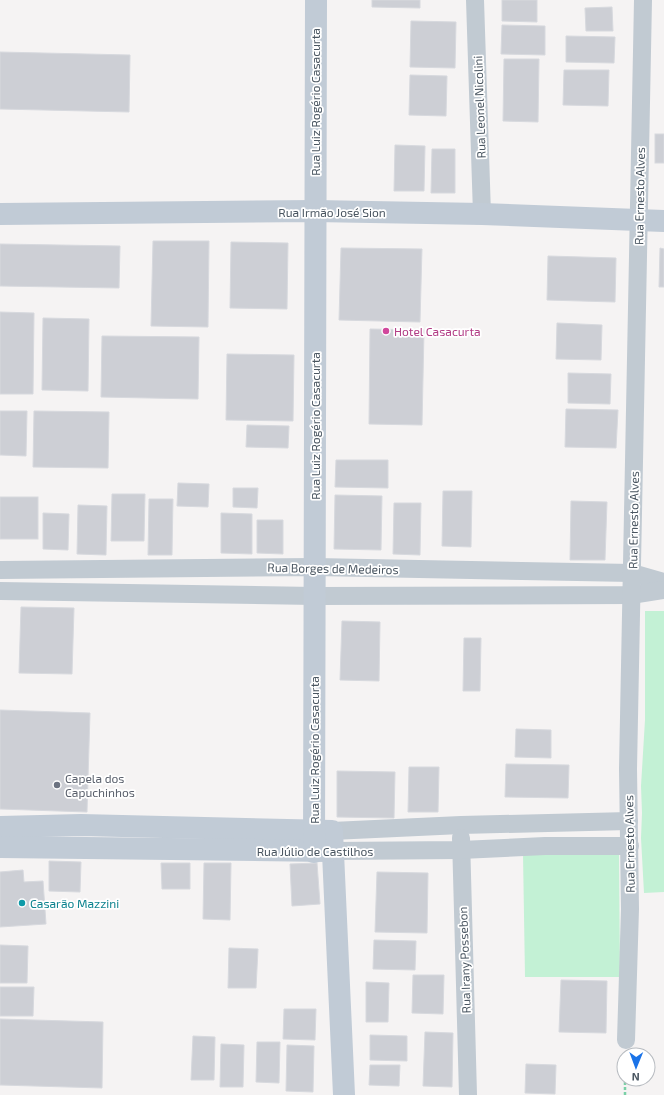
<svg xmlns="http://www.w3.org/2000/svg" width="664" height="1095" font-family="'Exo 2',sans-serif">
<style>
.green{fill:#c3f1d5}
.building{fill:#cdcfd5;stroke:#d7d9de}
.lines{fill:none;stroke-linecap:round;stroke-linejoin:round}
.path{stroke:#7ad0a6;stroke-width:2.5;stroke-dasharray:3 2;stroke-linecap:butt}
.street{stroke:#c1cad2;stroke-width:18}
.secondary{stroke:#c1cbd6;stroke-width:22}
.hotel-dot{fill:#d1479c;stroke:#fff;stroke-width:1.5}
.worship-dot{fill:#6b7280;stroke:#fff;stroke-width:1.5}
.culture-dot{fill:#0f9aa8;stroke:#fff;stroke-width:1.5}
.labels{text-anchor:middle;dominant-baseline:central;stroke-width:3.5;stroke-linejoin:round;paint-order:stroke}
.street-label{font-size:12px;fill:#4a5661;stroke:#fff}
.hotel-label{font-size:12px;fill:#b23c85;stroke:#fff;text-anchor:start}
.worship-label{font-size:12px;fill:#5b616d;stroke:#fff;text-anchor:start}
.culture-label{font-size:12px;fill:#0d838f;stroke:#fff;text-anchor:start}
</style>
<rect width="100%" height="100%" fill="#f5f3f3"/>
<g class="green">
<path d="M645,611h19v281l-20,1 -3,-55 1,-25 -1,-27 4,-66z"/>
<path d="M523,854h96l1,123h-95z"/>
</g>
<g class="building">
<path d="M372,0h48v8l-48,-1z"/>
<path d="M502,0h35v22l-35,-1z"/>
<path d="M612,7l1,24h-27l-1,-23z"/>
<path d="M411,21l45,1 -1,46 -45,-1z"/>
<path d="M502,25l43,1v29l-44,-1z"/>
<path d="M566,36l49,1 -1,26 -48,-1z"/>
<path d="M0,52l130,3 -1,57 -129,-3z"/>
<path d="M504,59h35l-1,63 -35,-1z"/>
<path d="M564,70h45l-1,36 -45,-1z"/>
<path d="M410,75l37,1 -1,40 -37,-1z"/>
<rect x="655" y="134" width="9" height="29"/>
<path d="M395,145l30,1 -1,45h-30z"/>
<path d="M432,149h23v44h-24z"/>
<path d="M153,241h56l-1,86 -57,-1z"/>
<path d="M231,242l57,1 -1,66 -57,-1z"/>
<path d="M0,244l120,2 -1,42 -119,-2z"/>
<path d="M341,248l81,1 -2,73 -81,-2z"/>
<path d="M660,248l4,1v38h-5z"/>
<path d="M548,256l68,2 -1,44 -68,-2z"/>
<path d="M0,312l34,1 -1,81h-33z"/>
<path d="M43,318l46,1 -1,72 -46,-1z"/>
<path d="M557,323l45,2 -1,35 -45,-1z"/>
<path d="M370,329l54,1 -2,95 -53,-1z"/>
<path d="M102,336l97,1 -1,62 -97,-2z"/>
<path d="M227,354l67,1 -1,66 -67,-1z"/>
<path d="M568,373l43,1 -1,30 -42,-1z"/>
<path d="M566,409l52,1 -2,38 -51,-1z"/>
<path d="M0,411h27l-1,45 -26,-1z"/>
<path d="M34,411l75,1 -1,56 -75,-1z"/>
<path d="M247,425l42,1 -1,22 -42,-1z"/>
<path d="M336,460h52v28l-53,-1z"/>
<path d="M178,483l31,1 -1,23 -31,-1z"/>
<path d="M233,488h25l-1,20 -24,-1z"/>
<path d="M443,491h29l-1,56 -29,-1z"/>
<path d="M112,494h33l-1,47h-33z"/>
<path d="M335,495l47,1 -1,54 -47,-1z"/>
<rect x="0" y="497" width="38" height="42"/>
<path d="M149,499h24l-1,56h-24z"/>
<path d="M571,501l36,1 -2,58h-35z"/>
<path d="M394,503h27l-1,52 -27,-1z"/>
<path d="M78,505l29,1 -1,49 -29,-1z"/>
<path d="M43,513l26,1 -1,36 -25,-1z"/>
<path d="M221,513l31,1v40l-31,-1z"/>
<path d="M257,520h26v34l-26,-1z"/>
<path d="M21,607l53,1 -2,66 -53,-1z"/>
<path d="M342,621l38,1 -1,59 -39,-1z"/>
<path d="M464,638h17l-1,53h-17z"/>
<path d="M0,710l90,3 -3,99 -87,-3z"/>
<path d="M516,729l35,1v28l-36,-1z"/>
<path d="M506,764l63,1 -1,33 -63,-1z"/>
<path d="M409,767h30l-1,45h-30z"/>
<path d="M337,771l58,1 -1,46 -57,-1z"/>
<path d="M49,861l32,1 -1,30 -31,-1z"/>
<path d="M161,863h29v26h-28z"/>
<path d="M204,863h27l-1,57 -27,-1z"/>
<path d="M317,863l3,41 -28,2 -2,-42z"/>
<path d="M23,870l1,12 19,-1 3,43 -46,3v-55z"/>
<path d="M377,872l51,1 -1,60 -52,-1z"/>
<path d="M374,940l42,1 -1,29 -42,-1z"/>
<path d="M0,945l28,1 -1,37h-27z"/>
<path d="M229,948l29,1 -2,39h-28z"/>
<path d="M413,975h31l-1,39 -31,-1z"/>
<path d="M561,980l46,1 -1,52 -47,-1z"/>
<path d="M366,982l23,1 -1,39h-22z"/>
<path d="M0,987h34l-1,29h-33z"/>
<path d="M284,1009h32l-1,31 -32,-1z"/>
<path d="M0,1019l103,3 -1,66 -102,-3z"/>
<path d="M425,1032l28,1 -1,54 -29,-1z"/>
<path d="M370,1035l37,1v25l-37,-1z"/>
<path d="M193,1036l22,1 -1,43h-23z"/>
<path d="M257,1042h23l-1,41 -23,-1z"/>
<path d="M221,1044l23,1 -1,42h-23z"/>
<path d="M287,1045l27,1 -1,46 -27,-1z"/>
<path d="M526,1064l30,1 -1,29 -30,-1z"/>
<path d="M370,1065h30l-1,21 -30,-1z"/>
</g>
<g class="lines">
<path class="path" d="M625,1095v-16"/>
<g class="street">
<path d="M475,0l7,214"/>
<path d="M0,570l315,-3 317,6 32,9"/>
<path d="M0,591l315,5 316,-1 33,-5"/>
<path d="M332,831l129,-6 168,-4"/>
<path d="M461,838l7,257"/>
<path d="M332,851l129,-1 84,-4h85"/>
<path d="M626,1040l4,-131 -2,-140 15,-769"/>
</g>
<g class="secondary">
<path d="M0,214l315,-3 167,3 182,7"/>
<path d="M0,827l81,-2 251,6 12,264"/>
<path d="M0,847l329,4"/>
<path d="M314,852l2,-852"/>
</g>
</g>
<circle class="hotel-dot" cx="386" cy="331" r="4"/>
<circle class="worship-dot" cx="57" cy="785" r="4"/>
<circle class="culture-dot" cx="22" cy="903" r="4"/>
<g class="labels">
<g class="street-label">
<text transform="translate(315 102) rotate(-90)">Rua Luiz Rogério Casacurta</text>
<text transform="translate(479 107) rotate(-92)">Rua Leonel Nicolini</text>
<text transform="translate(639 196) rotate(-89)">Rua Ernesto Alves</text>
<text x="332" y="212">Rua Irmão José Sion</text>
<text transform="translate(315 426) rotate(-90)">Rua Luiz Rogério Casacurta</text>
<text transform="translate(633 520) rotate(-89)">Rua Ernesto Alves</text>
<text transform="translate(333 568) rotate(1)">Rua Borges de Medeiros</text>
<text transform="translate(314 750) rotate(-90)">Rua Luiz Rogério Casacurta</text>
<text transform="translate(629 844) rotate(-91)">Rua Ernesto Alves</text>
<text x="315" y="851">Rua Júlio de Castilhos</text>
<text transform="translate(464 960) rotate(-92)">Rua Irany Possebon</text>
</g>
<g class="hotel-label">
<text x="394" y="331">Hotel Casacurta</text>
</g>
<g class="worship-label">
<text x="65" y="778">Capela dos<tspan x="65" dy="14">Capuchinhos</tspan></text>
</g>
<g class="culture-label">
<text x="30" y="903">Casarão Mazzini</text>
</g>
</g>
<g transform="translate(636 1067) rotate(181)"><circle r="19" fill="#ffffff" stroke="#b7bbc0"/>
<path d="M0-3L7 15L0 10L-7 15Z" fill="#1a73e8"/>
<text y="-6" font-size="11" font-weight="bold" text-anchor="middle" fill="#4a5661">N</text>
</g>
</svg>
